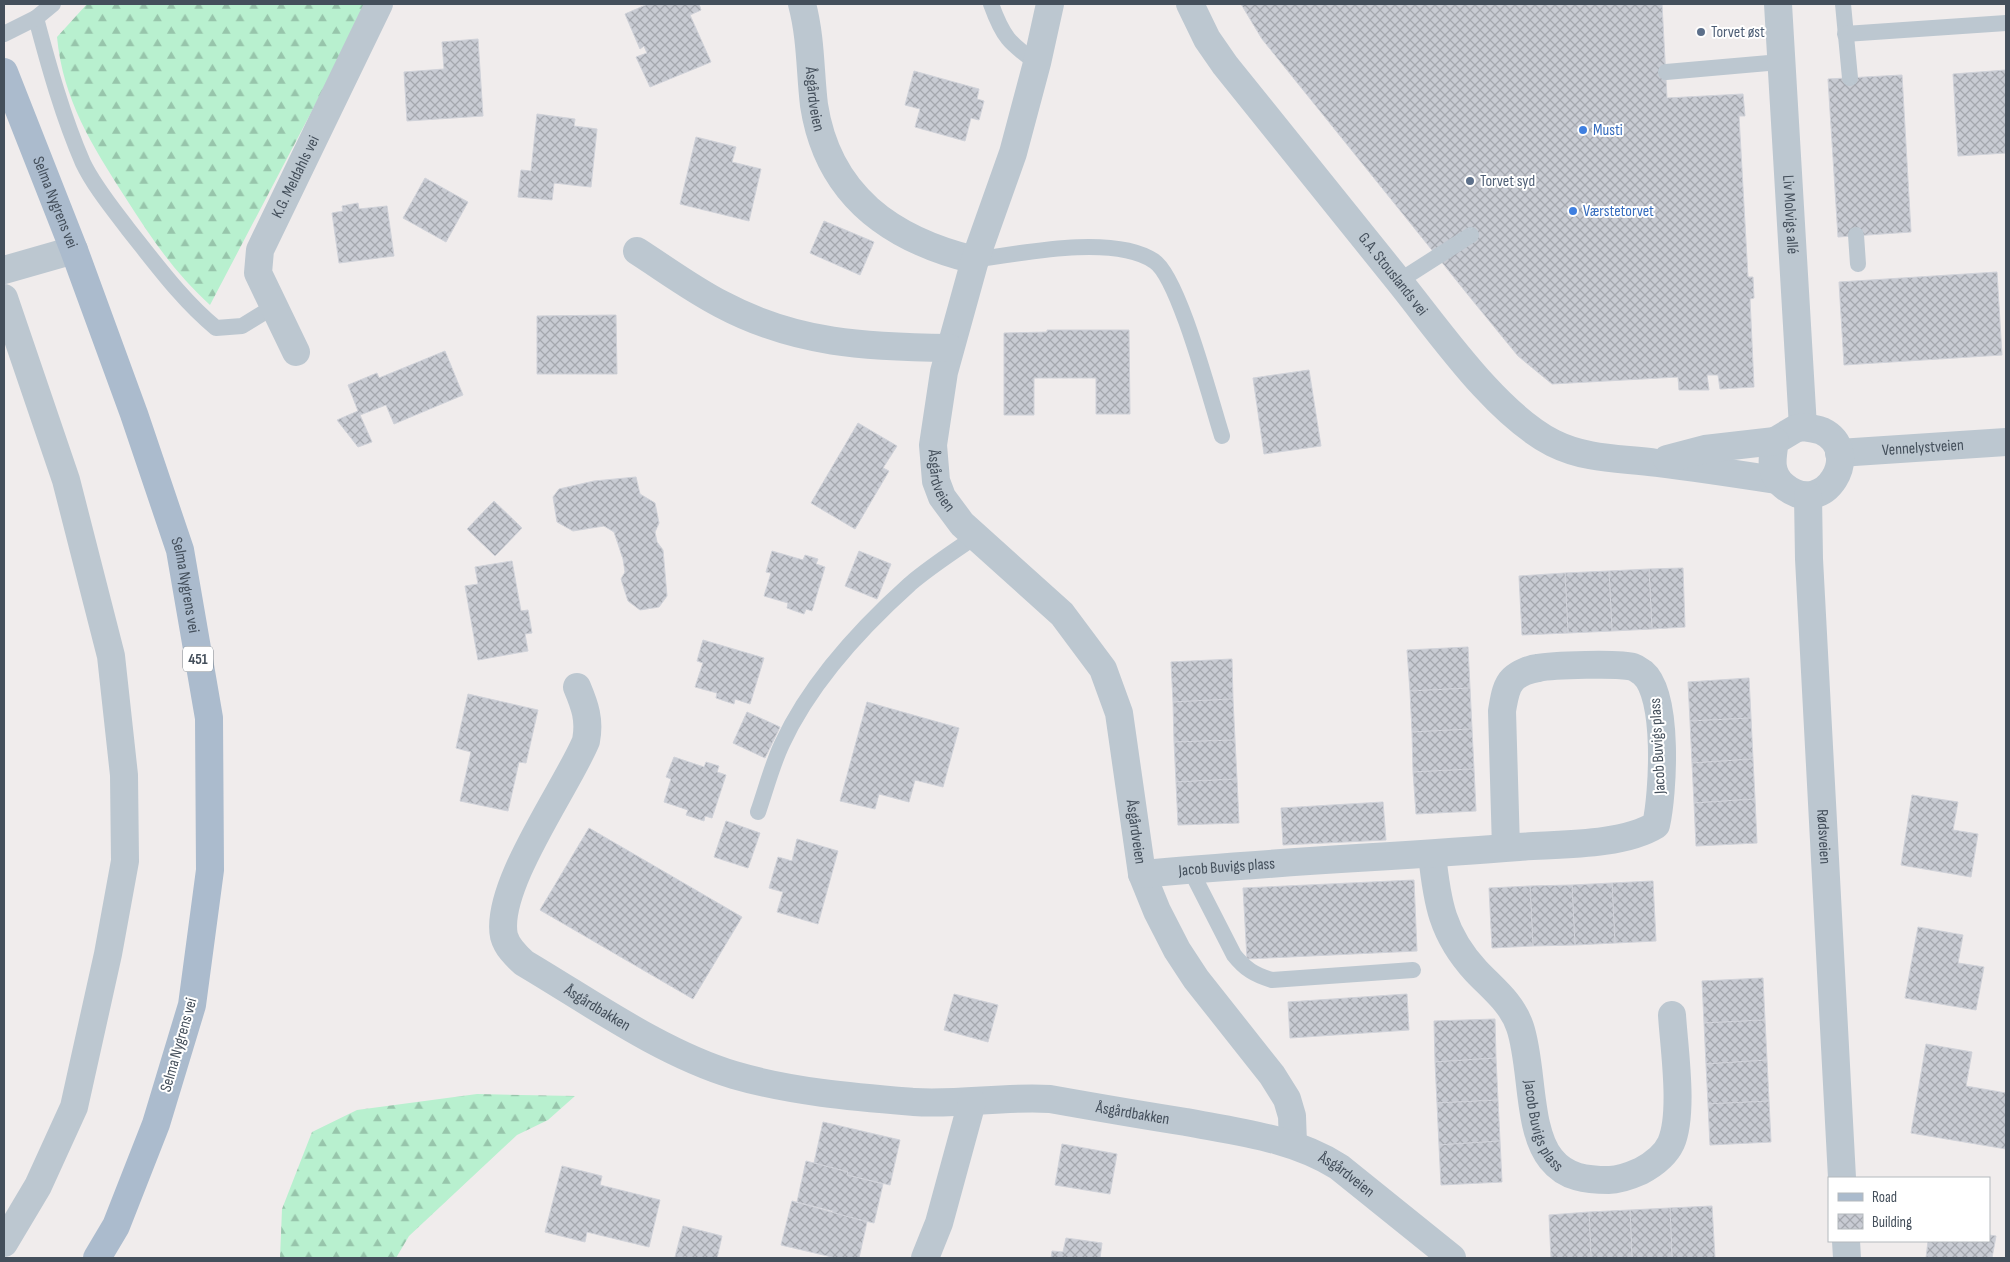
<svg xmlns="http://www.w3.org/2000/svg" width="2010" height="1262" font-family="'Sofia Sans Condensed',sans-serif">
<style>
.forest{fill:url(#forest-firs)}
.building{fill:url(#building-cross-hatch);stroke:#d0d2d9}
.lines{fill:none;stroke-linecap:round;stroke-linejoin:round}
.service{stroke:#bcc7d0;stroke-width:16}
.minor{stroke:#bcc7d0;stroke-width:28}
.tertiary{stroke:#bcc7d0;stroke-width:28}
.primary{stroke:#abbbcd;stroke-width:28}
.service-dot{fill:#5c6f8a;stroke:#fff;stroke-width:2}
.shop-dot{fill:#3f7fe0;stroke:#fff;stroke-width:2}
.labels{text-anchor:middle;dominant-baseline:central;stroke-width:4;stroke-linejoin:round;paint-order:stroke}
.shield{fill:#fff;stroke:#7c848c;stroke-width:1}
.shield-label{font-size:15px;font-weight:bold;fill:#444f5b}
.service-label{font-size:16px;fill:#4e5e75;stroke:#fff;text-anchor:start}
.street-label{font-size:16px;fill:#444f5b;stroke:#fff}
.shop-label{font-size:16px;fill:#366cbe;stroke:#fff;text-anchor:start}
</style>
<defs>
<pattern id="forest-firs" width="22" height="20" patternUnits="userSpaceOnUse" patternTransform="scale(1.25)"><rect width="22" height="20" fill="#b8f0cf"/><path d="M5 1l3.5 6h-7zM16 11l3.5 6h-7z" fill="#97c5ab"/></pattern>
<pattern id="building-cross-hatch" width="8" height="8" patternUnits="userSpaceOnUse" patternTransform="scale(1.25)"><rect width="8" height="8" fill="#c8cbd3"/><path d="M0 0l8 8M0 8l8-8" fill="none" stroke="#a4a7ae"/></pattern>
</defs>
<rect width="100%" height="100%" fill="#f0ecec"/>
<g class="forest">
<path d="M87,4h281l-158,301c-36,-33 -59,-67 -85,-108 -33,-52 -62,-97 -68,-160z"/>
<path d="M477,1094l98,2 -27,24 -31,15 -108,101 -13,22h-116l2,-49 30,-77 45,-22z"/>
</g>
<g class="building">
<path d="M648,4h51l2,6 -11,5 21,47 -61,25 -14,-30 11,-4 -3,-7 -4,3 -15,-35z"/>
<path d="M1241,4h421l5,94 76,-4 2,22h-6l9,161h5l1,21 -4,1 4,88 -34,2 -2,-14h-11l2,15h-30l-1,-13 -126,7 -34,-28 -45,-55 -211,-262z"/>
<path d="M478,39l5,77 -76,5 -3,-49 40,-3 -2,-27z"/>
<path d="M2006,70v83l-48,3 -5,-82z"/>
<path d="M914,71l65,18 -2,10 7,2 -5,19 -8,-2 -6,23 -50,-14 5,-18 -15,-4z"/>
<path d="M1902,75l9,157 -73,5 -10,-158z"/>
<path d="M537,114l38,5 -1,7 23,3 -6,58 -37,-4 -2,17 -34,-3 3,-27 10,1z"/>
<path d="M696,137l40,10 -4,15 29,7 -12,52 -69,-17z"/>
<path d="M425,178l43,24 -22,40 -43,-24z"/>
<path d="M358,203l1,6 28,-3 7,50 -55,7 -7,-50 11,-2 -1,-5z"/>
<path d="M824,221l50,21 -14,33 -50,-22z"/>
<path d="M1997,272l5,83 -158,10 -5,-83z"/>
<path d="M616,315l1,59h-80v-58z"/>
<path d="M1047,330h82l1,84h-34v-36h-62v37h-30v-82l43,-1z"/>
<path d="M445,351l18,44 -69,29 -8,-19 -26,10 12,27 -14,5 -21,-27 21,-9 -10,-26 29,-12 2,5z"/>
<path d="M1309,370l12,76 -57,8 -11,-76z"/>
<path d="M858,423l39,23 -14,22 6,3 -34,58 -44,-26z"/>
<path d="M636,477l4,17 15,9 4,20 -4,9 2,10 6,8 4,46 -8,11 -19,3 -12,-9 -7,-22 4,-7 -2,-13 -9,-27 -10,-6 -31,5 -16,-9 -4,-25 6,-8 35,-8z"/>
<path d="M494,501l28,27 -27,28 -28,-27z"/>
<path d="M772,551l31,9 2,-5 13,4 -2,5 9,3 -13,44 -6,-2 -2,5 -17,-6 1,-5 -24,-7 7,-23 -5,-1z"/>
<path d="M859,551l32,13 -14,35 -32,-13z"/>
<path d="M512,561l9,50 7,-1 4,23 -7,1 3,17 -50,9 -13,-74 13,-2 -3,-17z"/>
<path d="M1683,568l2,59 -33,2 -3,-60z"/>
<path d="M1649,569l3,60 -40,2 -3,-60z"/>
<path d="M1609,571l3,60 -44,2 -3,-60z"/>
<path d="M1565,573l3,60 -46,2 -3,-59z"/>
<path d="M703,640l61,18 -14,46 -15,-5 -1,5 -18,-6 1,-5 -22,-6 8,-24 -6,-2z"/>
<path d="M1468,647l2,41 -60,3 -3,-41z"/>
<path d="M1232,659l1,40 -60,3 -2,-40z"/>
<path d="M1749,678l2,40 -61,3 -2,-39z"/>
<path d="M1470,688l2,41 -60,3 -2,-41z"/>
<path d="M468,694l70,16 -12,53 -7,-1 -11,49 -48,-10 11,-49 -15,-4z"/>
<path d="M1233,699l2,41 -61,2 -1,-40z"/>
<path d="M867,702l92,26 -16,59 -28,-7 -6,22 -30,-8 -4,15 -35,-8z"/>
<path d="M747,712l33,15 -15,31 -32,-15z"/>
<path d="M1751,718l2,41 -61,4 -2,-42z"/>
<path d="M1472,729l2,40 -61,3 -1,-40z"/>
<path d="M1235,740l2,39 -61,3 -2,-40z"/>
<path d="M674,757l30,10 2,-5 13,4 -2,6 9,3 -14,43 -7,-2 -1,5 -18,-6 2,-5 -24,-8 7,-23 -5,-2z"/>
<path d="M1753,759l2,40 -61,4 -2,-40z"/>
<path d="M1474,769l2,42 -60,3 -3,-42z"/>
<path d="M1237,779l2,44 -61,2 -2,-43z"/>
<path d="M1912,795l46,7 -5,28 25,4 -7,43 -70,-12z"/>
<path d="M1755,799l2,44 -61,3 -2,-43z"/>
<path d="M1383,802l3,38 -103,5 -2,-37z"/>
<path d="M726,821l34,12 -12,35 -34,-11z"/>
<path d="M589,828l153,89 -49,82 -153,-89z"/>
<path d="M797,839l41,12 -20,73 -41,-12 6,-20 -14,-4 9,-31 14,4z"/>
<path d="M1414,880l3,71 -170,8 -4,-71z"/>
<path d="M1653,881l3,60 -41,2 -3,-60z"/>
<path d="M1612,883l3,60 -40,2 -3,-60z"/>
<path d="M1572,885l3,60 -42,1 -3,-60z"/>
<path d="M1530,886l3,60 -41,2 -3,-60z"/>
<path d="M1918,927l45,8 -5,28 26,4 -8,43 -71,-12z"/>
<path d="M1763,978l2,42 -61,3 -2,-42z"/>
<path d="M954,994l44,11 -10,37 -44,-12z"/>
<path d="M1407,994l2,36 -119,8 -2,-36z"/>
<path d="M1495,1019l1,39 -61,4 -1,-41z"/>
<path d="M1765,1020l2,40 -61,4 -2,-41z"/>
<path d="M1926,1044l46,8 -6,34 40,7v56l-95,-16z"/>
<path d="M1496,1058l2,42 -61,3 -2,-41z"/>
<path d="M1767,1060l2,41 -61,3 -2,-40z"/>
<path d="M1498,1100l2,41 -61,4 -2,-42z"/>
<path d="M1769,1101l2,41 -61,3 -2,-41z"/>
<path d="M823,1122l77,18 -10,45 -43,-10 1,-3 -34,-9z"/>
<path d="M1500,1141l2,41 -61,3 -2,-40z"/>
<path d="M1062,1144l55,10 -7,40 -55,-9z"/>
<path d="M806,1161l42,11 -1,3 36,9 -9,39 -43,-10 2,-2 -36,-9z"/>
<path d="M562,1166l40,10 -2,9 60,15 -11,47 -62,-15 -2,10 -40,-10z"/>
<path d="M792,1201l75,21 -8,36h-23l-55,-13z"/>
<path d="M1712,1206l3,52h-43l-2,-50z"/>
<path d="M1670,1208l2,50h-40l-2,-48z"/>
<path d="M1630,1210l2,48h-41l-2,-46z"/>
<path d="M1589,1212l2,46h-40l-2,-43z"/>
<path d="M683,1226l39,10 -5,22 -42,-1z"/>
<path d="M1989,1235l7,1 -4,22h-66l2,-17h61z"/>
<path d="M1066,1238l36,5 -2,15h-49l1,-7 11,1z"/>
</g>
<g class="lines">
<g class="service">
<path d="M991,4c12,33 18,39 46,59"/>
<path d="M1843,4l7,74"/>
<path d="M36,18c13,49 27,99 47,145 11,23 30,46 45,66 28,35 54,71 88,99l26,-2 31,-19"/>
<path d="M4,34l32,-16 17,-14"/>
<path d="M1845,34l161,-11"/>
<path d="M1666,72l115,-10"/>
<path d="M1856,235l2,29"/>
<path d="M975,260c46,-7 139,-26 179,1 25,16 57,141 68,175"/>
<path d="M1399,281l72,-46"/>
<path d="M758,812c8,-23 14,-47 24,-68 28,-61 79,-116 128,-160 20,-17 43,-32 65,-47"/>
<path d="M1190,869l44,86c11,14 21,20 38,25l141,-10"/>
</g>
<g class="minor">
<path id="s1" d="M802,4c9,34 8,67 12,101 14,91 78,135 161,155"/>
<path id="s2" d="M1050,4l-13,59 -24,90 -38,107 -31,112 -11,73 3,36 6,16 20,27 100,90 41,55 16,44 23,161 15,37 20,39 19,29 76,96 15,24 5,17 1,28"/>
<path d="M637,251c28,18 55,38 84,53 75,40 146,43 229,44"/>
<path d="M4,270l70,-20"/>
<path d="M4,298l62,182 45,176 13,119 1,86 -17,93 -34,153 -36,79 -34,57"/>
<path id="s3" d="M296,352l-38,-79 2,-23 119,-246"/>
<path id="s4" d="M1839,453l167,-11"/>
<path id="s5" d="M577,687c8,19 13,33 9,54 -19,46 -92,146 -82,195 3,11 11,19 20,27 66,39 137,90 210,112 58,17 120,22 180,27 46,3 90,-6 136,-3 45,8 91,16 136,23 53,10 107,16 153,45l113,91"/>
<path id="s6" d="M1432,854c5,48 10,80 44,117 17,18 36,32 44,56 13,38 7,103 31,132 15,19 36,21 58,21 11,0 23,-5 32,-9 13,-7 24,-15 30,-28 13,-30 3,-95 1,-128"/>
<path id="s7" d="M1142,874c126,-12 252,-17 377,-27 40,-3 103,-1 137,-22 7,-31 13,-130 -13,-152 -3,-2 -7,-5 -10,-6 -12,-4 -82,-2 -95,1 -8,1 -19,5 -25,11 -8,8 -9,21 -11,32l4,137"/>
<path d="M925,1258l14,-35 33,-121"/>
</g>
<g class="tertiary">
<path id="s8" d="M1190,4l17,35 18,26c58,71 115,143 173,215 42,52 97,133 155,163 34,17 68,15 104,20 40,5 80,11 119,17"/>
<path id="s9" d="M1778,4l25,423"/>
<path d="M1803,427c6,1 13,2 19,4 42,20 3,89 -38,55 -15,-12 -12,-28 -9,-45l20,-12z"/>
<path d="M1667,459l38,-10 70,-8"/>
<path id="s10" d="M1808,496l1,63 33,619"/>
<path d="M1846,1241l1,17"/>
</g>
<path class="primary" id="s11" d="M4,72l70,178 60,164 46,136 29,168 1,152 -18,135 -36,119 -40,102 -19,32"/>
</g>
<g class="service-dot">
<circle cx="1701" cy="32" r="5"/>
<circle cx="1470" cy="181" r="5"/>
</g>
<g class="shop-dot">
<circle cx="1583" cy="130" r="5"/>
<circle cx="1573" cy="211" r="5"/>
</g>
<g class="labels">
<rect class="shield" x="183" y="646.5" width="30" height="25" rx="4"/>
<g class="shield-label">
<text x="198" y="659">451</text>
</g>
<g class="service-label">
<text x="1711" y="32">Torvet øst</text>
<text x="1480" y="181">Torvet syd</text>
</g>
<g class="street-label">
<text stroke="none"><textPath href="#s1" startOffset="96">Åsgårdveien</textPath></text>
<text stroke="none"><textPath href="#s3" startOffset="192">K.G. Meldahls vei</textPath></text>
<text stroke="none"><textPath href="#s11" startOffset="140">Selma Nygrens vei</textPath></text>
<text stroke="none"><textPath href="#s9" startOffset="211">Liv Molvigs allé</textPath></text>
<text stroke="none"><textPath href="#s8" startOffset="339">G.A. Stouslands vei</textPath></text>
<text stroke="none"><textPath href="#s4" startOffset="84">Vennelystveien</textPath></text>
<text stroke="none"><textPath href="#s2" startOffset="494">Åsgårdveien</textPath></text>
<text stroke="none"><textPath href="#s11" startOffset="545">Selma Nygrens vei</textPath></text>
<text transform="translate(1658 746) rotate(-93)">Jacob Buvigs plass</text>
<text stroke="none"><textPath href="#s2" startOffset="914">Åsgårdveien</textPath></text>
<text stroke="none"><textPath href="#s10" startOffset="341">Rødsveien</textPath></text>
<text stroke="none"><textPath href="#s7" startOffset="85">Jacob Buvigs plass</textPath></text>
<text stroke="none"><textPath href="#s5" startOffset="390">Åsgårdbakken</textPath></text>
<text transform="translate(179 1045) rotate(-74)">Selma Nygrens vei</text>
<text stroke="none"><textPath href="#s5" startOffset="945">Åsgårdbakken</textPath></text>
<text stroke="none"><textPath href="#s6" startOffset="302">Jacob Buvigs plass</textPath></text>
<text stroke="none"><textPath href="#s5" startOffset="1170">Åsgårdveien</textPath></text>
</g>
<g class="shop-label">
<text x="1593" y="130">Musti</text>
<text x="1583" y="211">Værstetorvet</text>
</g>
</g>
<rect width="2010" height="1262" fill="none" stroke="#444f5b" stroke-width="10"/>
<rect x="1828" y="1177" width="162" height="65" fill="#ffffff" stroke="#b4b9bd"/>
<rect x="1838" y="1193" width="25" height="8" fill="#abbbcd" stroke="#b4b9bd"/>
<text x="1872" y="1202" font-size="15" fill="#444f5b">Road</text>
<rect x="1838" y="1214" width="25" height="15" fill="url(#building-cross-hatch)" stroke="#b4b9bd"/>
<text x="1872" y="1227" font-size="15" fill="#444f5b">Building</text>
</svg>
